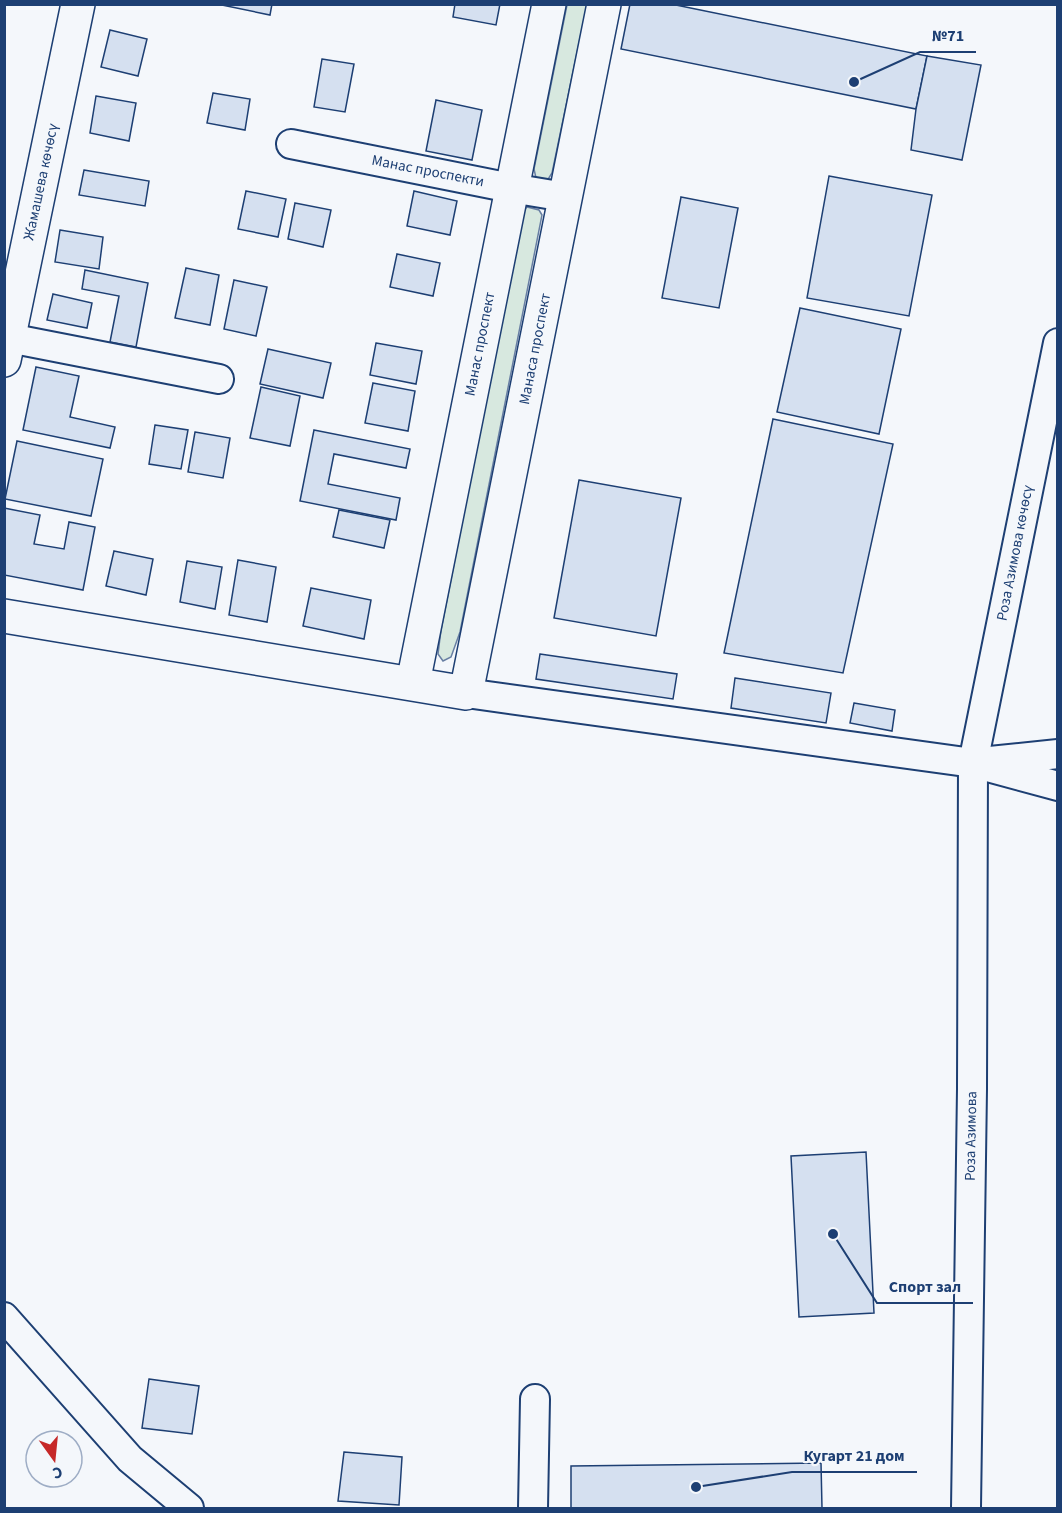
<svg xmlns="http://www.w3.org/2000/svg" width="1062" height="1513" font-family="'Source Sans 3',sans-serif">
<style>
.green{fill:#d7e8df;stroke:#687fa3;stroke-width:1.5}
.building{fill:#d5e0f0;stroke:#1d3f73;stroke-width:1.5}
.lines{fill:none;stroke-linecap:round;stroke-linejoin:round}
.minor-casing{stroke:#1d3f73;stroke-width:32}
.major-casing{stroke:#1d3f73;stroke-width:36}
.minor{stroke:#f4f7fb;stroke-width:28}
.major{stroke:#f4f7fb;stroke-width:33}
.labels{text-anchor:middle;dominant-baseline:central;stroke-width:4.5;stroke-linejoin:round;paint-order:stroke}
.street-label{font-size:15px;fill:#1d3f73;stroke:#f4f7fb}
.leader{fill:none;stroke:#1d3f73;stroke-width:2}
.callout-dot{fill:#1d3f73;stroke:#f4f7fb;stroke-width:2}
.callout-label{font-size:16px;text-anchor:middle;font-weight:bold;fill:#1d3f73;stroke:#f4f7fb;stroke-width:4.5;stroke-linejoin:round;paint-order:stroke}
</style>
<rect width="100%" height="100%" fill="#f4f7fb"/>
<g class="green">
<path d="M567,5h20l-35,168 -5,8 -7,1 -4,-4 -2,-9z"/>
<path d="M527,207l12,3 3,5 -82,417 -9,25 -8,4 -5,-7 3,-24 82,-419z"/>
</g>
<g class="building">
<path d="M217,4h55l-2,11z"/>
<path d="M455,4h45l-4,21 -43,-8z"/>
<path d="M630,4h41l256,52 -11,53 -295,-60z"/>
<path d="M110,30l37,9 -9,37 -37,-9z"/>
<path d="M927,56l54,9 -19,95 -51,-10 5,-41z"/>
<path d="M322,59l32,5 -9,48 -31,-5z"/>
<path d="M213,93l37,6 -5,31 -38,-7z"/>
<path d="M96,96l40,7 -7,38 -39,-8z"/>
<path d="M436,100l46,10 -10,50 -46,-9z"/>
<path d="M84,170l65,11 -4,25 -66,-11z"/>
<path d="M829,176l103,19 -23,121 -102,-18z"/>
<path d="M246,191l40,8 -8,38 -40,-8z"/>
<path d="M414,191l43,10 -7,34 -43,-9z"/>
<path d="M681,197l57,11 -19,100 -57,-10z"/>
<path d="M295,203l36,7 -8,37 -35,-8z"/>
<path d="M60,230l43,7 -4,32 -44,-7z"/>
<path d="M397,254l43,9 -7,33 -43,-9z"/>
<path d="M186,268l33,7 -9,50 -35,-7z"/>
<path d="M85,270l63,13 -12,64 -26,-5 9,-46 -37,-7z"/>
<path d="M234,280l33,7 -11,49 -32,-7z"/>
<path d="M53,294l39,9 -5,25 -40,-8z"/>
<path d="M800,308l101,21 -22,105 -102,-22z"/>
<path d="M376,343l46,8 -6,33 -46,-9z"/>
<path d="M268,349l63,14 -8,35 -63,-14z"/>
<path d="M36,367l43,9 -9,41 45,10 -5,21 -87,-18z"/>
<path d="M373,383l42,8 -7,40 -43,-8z"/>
<path d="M261,387l39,9 -10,50 -40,-8z"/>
<path d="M773,419l120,25 -50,229 -119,-20z"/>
<path d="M155,425l33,5 -7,39 -32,-5z"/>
<path d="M314,430l96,19 -4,19 -72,-14 -6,30 72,14 -4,22 -96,-19z"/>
<path d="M195,432l35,6 -7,40 -35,-6z"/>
<path d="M17,441l86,18 -12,57 -86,-17z"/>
<path d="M579,480l102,18 -25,138 -102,-18z"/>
<path d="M4,508l36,7 -6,29 30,5 5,-27 26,5 -12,63 -79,-15z"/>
<path d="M339,510l51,10 -6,28 -51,-11z"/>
<path d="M114,551l39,8 -7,36 -40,-9z"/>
<path d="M238,560l38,7 -9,55 -38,-7z"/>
<path d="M187,561l35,6 -7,42 -35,-7z"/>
<path d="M311,588l60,12 -7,39 -61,-13z"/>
<path d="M540,654l137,20 -4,25 -137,-20z"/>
<path d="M735,678l96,15 -5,30 -95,-15z"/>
<path d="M854,703l41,7 -3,21 -42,-8z"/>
<path d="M866,1152l8,161 -75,4 -8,-161z"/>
<path d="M149,1379l50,7 -7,48 -50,-6z"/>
<path d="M344,1452l58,5 -3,48 -61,-4z"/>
<path d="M821,1463l1,45h-251v-42z"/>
</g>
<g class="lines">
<g class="minor-casing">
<g id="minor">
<path d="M291,144l220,44 54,9"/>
<path d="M9,338l210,41"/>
<path d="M466,693l507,70 85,23"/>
<path d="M990,761l68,-7"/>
<path d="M4,1317l126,142 59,49"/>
<path d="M533,1508l2,-109"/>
<path d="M966,1508l6,-419 1,-326 85,-420"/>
</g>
</g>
<g class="major-casing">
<g id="major">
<path d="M4,360l74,-356"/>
<path d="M4,616l462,77 138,-689"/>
<path d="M413,683l136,-679"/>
</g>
</g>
<use href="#minor" class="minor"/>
<use href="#major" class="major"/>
</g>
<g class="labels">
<g class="street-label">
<text transform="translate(428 171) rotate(11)">Манас проспекти</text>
<text transform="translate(41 182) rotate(-78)">Жамашева көчөсү</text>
<text transform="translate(480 344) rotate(-79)">Манас проспект</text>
<text transform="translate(535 349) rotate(-79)">Манаса проспект</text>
<text transform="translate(1015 553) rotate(-79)">Роза Азимова көчөсү</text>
<text transform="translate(971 1136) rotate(-89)">Роза Азимова</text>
</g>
</g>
<path class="leader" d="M854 82L920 52H976M833 1234L877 1303H973M696 1487L792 1472H917"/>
<g class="callout-dot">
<circle cx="854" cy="82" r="6"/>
<circle cx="833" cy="1234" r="6"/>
<circle cx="696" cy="1487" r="6"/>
</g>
<g class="callout-label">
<text x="948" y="41">№71</text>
<text x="925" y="1292">Спорт зал</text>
<text x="854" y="1461">Кугарт 21 дом</text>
</g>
<rect width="1062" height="1513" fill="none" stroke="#1d3f73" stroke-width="12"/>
<g transform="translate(54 1459) rotate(165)"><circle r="28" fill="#f4f7fb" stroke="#9eadc5" stroke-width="1.5"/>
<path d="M0-4.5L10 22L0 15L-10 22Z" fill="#c62828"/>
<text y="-9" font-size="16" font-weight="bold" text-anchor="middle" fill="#1d3f73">С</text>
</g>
</svg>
